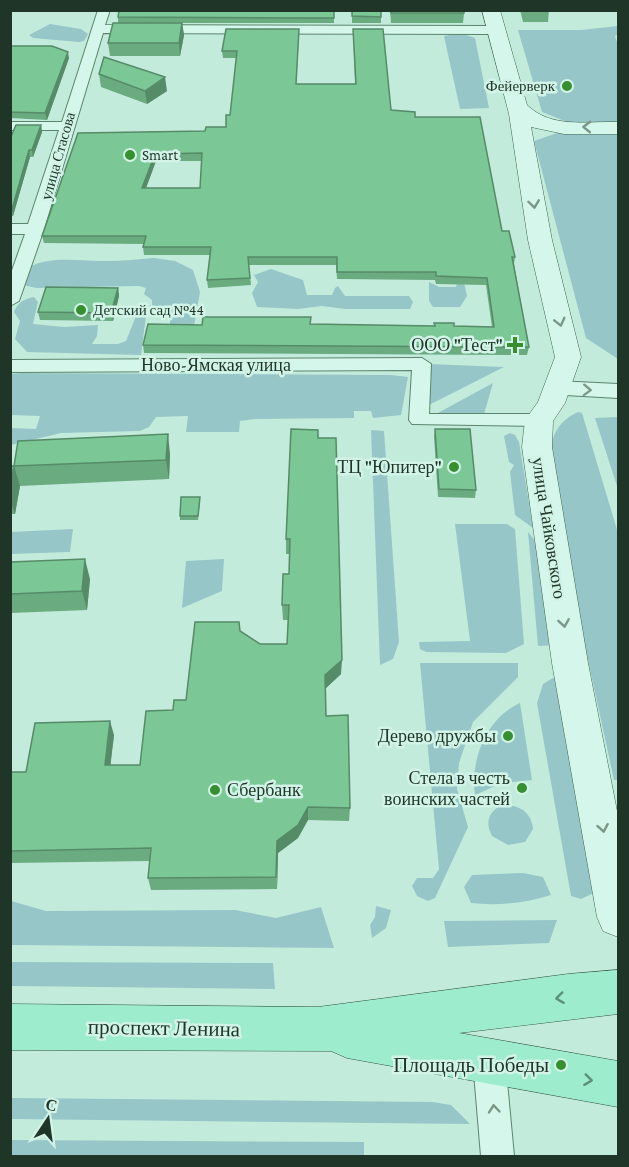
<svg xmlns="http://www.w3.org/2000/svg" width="629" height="1167" font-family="'Crimson Pro',serif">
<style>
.green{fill:#97c6c8}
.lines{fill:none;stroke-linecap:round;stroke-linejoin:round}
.minor-casing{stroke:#5b846d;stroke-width:2}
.tertiary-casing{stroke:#5b846d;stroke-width:2}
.secondary-casing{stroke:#3e664f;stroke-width:1}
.primary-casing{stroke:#2f523c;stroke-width:1}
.minor{fill:#d5f6ea;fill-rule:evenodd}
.tertiary{fill:#d5f6ea;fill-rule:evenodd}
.secondary{fill:#d5f6ea;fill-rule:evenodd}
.primary{fill:#9ceccd;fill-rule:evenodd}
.wall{fill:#6aab80;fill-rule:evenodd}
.shaded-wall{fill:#568b68}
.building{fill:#7bc795;stroke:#568b68;stroke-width:1.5;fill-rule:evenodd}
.oneway{stroke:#7a9688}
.oneway2{stroke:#5d907a}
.poi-dot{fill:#378f2f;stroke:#d2f3e7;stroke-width:2}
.labels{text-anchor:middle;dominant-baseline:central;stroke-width:5;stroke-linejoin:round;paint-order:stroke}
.far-poi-label{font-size:15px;fill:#1e3527;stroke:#d2f3e7;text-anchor:start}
.far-street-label{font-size:15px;fill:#1e3527;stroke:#d2f3e7}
.poi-label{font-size:18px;fill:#1e3527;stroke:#d2f3e7;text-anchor:end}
.street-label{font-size:18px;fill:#1e3527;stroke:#d2f3e7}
.near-street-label{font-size:21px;fill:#1e3527;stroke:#d2f3e7}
.near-poi-label{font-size:21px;fill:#1e3527;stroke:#d2f3e7;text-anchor:end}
</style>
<rect width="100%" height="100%" fill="#c3ebdc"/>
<g class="green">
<path d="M50,24l31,5 7,5 -4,7 -5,1 -46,-4 -4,-3z"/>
<path d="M618,26v8l-3,2 3,9v78l-51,-1 -25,-10 -24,-82h63z"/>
<path d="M460,33l15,5 14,70 -29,1 -16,-73z"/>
<path d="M566,130l52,4v225l-32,-21 -52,-197z"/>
<path d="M154,258l21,3 18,9 7,22 -6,34h-24v-13l-18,-8v-5l-8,-6 2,-6 -7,-2 -102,2 -15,-3 7,-18c26,-12 51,-5 78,-6 16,0 31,-2 47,-3z"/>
<path d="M271,269l32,11 4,15h25l3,-7 3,-2 7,10h64l4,6 -3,7h-65l-23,-3 -24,3 -41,-2 -5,-14 6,-11 -4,-7z"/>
<path d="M463,278l4,18 -7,11h-27l-4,-6v-19l10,5h17l2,-7z"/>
<path d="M34,297l4,5 -5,22 31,3 34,-2 -1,11 -5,8h26l8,-3 10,-25h10l-5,39 -114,-3 -12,-13 5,-18 -6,-9c4,-10 10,-13 20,-15z"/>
<path d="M428,364l76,3 -81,41z"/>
<path d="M20,373l371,2 17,2 -7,38 -28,3 -2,-7h-17v7l-99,1 -15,2 -1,11h-53l2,-16 -32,1 -7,10 -9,4 -79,2 -50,12v-17l25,1 4,-13 -29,-1v-41z"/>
<path d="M493,383l-9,31h-48z"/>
<path d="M578,412l4,1 36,120v247h-4l-64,-296c-1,-30 -3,-58 28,-72z"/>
<path d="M618,417v68l-1,1 -22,-68z"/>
<path d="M371,430l13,1 15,211 -6,17 -13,6z"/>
<path d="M510,433l5,2 4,7 14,86 -18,-13 -5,-43 4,-7 -5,-3 -5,-26z"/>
<path d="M455,524h52l8,5 9,115 -18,9 -80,-1 -6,-3 -1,-7 51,-1z"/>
<path d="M73,529l-3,23 -59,2v-22z"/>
<path d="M528,532l14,17 15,96 -19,1z"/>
<path d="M224,559l-2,32 -40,17 4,-47z"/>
<path d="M420,663h98v14l-45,45 -14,41 -2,26 11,38 -33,71 -7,3 -11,-5 -5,-10 5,-8h16l6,-9z"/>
<path d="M553,678l9,5 36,208 -17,8 -10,-3 -34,-193 6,-19z"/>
<path d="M520,703l12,77 -30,3 -27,12c-5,-35 11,-77 45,-92z"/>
<path d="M502,805c17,0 29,6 31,24l-8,13 -17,3 -16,-9c-7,-14 -4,-24 10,-31z"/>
<path d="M523,873l20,4 8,18c-26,8 -53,11 -80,8l-7,-16 8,-12z"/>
<path d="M11,901l35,10 189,-1 41,8 45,-11 13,41 -323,-3z"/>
<path d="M376,906l15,4 -5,18 -14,10 -2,-13 5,-8z"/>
<path d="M557,920l-8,23 -101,4 -4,-26z"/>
<path d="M11,962l262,1 2,26 -264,-3z"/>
<path d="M11,1098l422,4 18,3 19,19 -459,-5z"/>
<path d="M11,1140l353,2v14h-353z"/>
</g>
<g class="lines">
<g class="minor-casing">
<g id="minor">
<path d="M98,10h12l-5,15 390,1 6,4 -6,4 -392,-1 -59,196 -25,72 -9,5v-30l15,-42h-15v-10h18l31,-94h-49v-8h52z"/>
<path d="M422,358l9,6 -2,50h110l7,2 3,4 -3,4 -7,2 -127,-2 -3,-4 3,-50 -402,2v-12z"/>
<path d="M489,1045l11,5 5,11 9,95h-33l-8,-95 5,-11z"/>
</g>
</g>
<g class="tertiary-casing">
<path id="tertiary" d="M556,381l62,3v14l-70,-4 -4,-5 4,-5z"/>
</g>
<g class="secondary-casing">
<path id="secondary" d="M482,10h18l27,95c25,24 60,16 91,17v12h-54l-33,-7 21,113 29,117 -16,46 -12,18 -1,26 36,216 30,153v121l-15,-6 -6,-14 -45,-254 -30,-216 3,-27 13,-18 17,-45 -27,-117 -19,-126z"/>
</g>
<g class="primary-casing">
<path id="primary" d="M618,970v44l-159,19 159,28v46l-271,-49 -16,-7 -321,-1v-46l308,3 250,-33z"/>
</g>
<use href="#minor" class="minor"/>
<use href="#tertiary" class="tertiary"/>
<use href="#secondary" class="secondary"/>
<use href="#primary" class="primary"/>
</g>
<g class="wall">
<path d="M334,10v13h-152l2,12 -4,21h-70l-2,-13 10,-20v-6z"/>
<path d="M352,10l29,7v6h-29z"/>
<path d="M390,10h74v3l-1,10h-72z"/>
<path d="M520,10h29l-1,12h-25z"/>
<path d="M353,29l38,81 24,7 87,114 13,26 -1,7 15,83 -2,8 -383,-2 -1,-8 59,-20 108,-1 124,2v-3l20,3 38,1 -6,-42 -50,-1 -1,-4 -98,-1 -1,-14h-87l2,20 -43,3 -1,-8 3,-25h-66l-1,-8 1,-3 -100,-1 -2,-7 36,-103 127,-2 21,-4 4,-12 7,-57h-14l-1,-7 77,-15 -3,48h59zM156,161h46l-2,27h-54z"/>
<path d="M10,46l59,12 -22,62 -37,-2z"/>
<path d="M99,74l68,17 -20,13 -46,-17z"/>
<path d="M41,125l1,7 -9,25h-3l-17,59h-3v-77z"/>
<path d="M118,288l1,8 -6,25 -73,-1 -2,-8z"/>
<path d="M435,429l41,61 -1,8 -37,-1 -4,-60z"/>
<path d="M318,438l23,236 -15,14v28l24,92 -1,13 -41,-1 -10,18 -20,15 -1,36 -126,1 -3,-12 2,-17 -140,2v-91h16l88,-37 -4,30h30l33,-55 13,-10 53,-78 1,10 20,12h27l1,-24h-5l-1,-15 7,-31 1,-20h-4v-15z"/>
<path d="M170,454l-1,25 -149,7 -5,28h-5v-48z"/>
<path d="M200,501l-2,19h-18v-4z"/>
<path d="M10,562l80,17 -3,31 -77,3z"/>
</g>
<g class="shaded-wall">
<path d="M182,23l2,12 -4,21 -1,-13z"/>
<path d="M68,52l1,6 -22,62 -2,-7z"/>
<path d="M165,77l2,14 -20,13 -2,-13z"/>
<path d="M41,125l1,7 -9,25 -1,-7z"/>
<path d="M29,150l1,7 -17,59 -1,-7z"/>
<path d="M155,154l1,7 -13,35 -1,-8z"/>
<path d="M118,288l1,8 -6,25 -2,-8z"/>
<path d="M168,434l2,20 -1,25 -3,-19z"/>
<path d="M14,466l6,20 -5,28 -5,-14v-15z"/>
<path d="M85,559l5,20 -3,31 -5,-19z"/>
<path d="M342,660l-1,14 -16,15v-14z"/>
<path d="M110,721l4,14 -5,43 -4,-13z"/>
<path d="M308,807v13l-10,18 -20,15 -1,36v-48z"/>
</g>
<g class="building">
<path d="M119,10h215v8l-216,-1z"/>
<path d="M352,10h29v7l-29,-1z"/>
<rect x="391" y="10" width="73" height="3"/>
<path d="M525,10h24l1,1h-25z"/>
<path d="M113,23h69l-3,20h-71z"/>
<path d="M226,29h73l-3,55h60l-3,-55h30l8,81 24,2v5h65l22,114h7l6,26h-3l17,90 -386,-2 5,-21 54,1 1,-8h108l-1,7 125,2 -1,-3h20v3l40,1 -7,-49 -51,-2v-4h-99v-15h-89l2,21 -43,2 4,-33h-68l3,-11h-104l36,-103 127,-2 1,-4h20v-12h4l7,-64h-15zM202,153l-2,35h-58l13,-34z"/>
<path d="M10,46h42l16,6 -23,61 -35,-1z"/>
<path d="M104,57l61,20 -20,14 -46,-17z"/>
<path d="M16,125h25l-9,25h-3l-17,59h-2v-70z"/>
<path d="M46,287l72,1 -7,25 -73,-1z"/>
<path d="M291,429l27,1v8h18l6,222 -17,15 1,41 22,-1 2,93 -42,-1 -10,18 -21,16 -1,36 -128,1 3,-30 -141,3v-79h16l9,-49 75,-2 -5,44h35l6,-54 27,-1 1,-10h12l9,-78h44l1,9 20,13h27l2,-39h-7l1,-31h6l1,-35h-4z"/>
<path d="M435,429h35l6,61 -37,-1z"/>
<path d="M168,434l-2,26 -152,6 4,-25z"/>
<path d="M10,466h4l-4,19z"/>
<path d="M181,497h19l-2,19h-18z"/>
<path d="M85,559l-3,32 -72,3v-32z"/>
</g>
<defs><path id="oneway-chevron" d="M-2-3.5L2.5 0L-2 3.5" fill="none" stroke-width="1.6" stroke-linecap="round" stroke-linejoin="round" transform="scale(1.5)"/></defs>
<g class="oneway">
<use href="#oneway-chevron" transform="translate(587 127) rotate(-179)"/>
<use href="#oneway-chevron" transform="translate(534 204) rotate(82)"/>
<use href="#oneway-chevron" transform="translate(560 322) rotate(76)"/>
<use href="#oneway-chevron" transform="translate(587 390) rotate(2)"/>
<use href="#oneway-chevron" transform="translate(564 623) rotate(81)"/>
<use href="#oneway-chevron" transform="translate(603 828) rotate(80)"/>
<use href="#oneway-chevron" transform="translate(494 1109) rotate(-95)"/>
</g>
<g class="oneway2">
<use href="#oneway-chevron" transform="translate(560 998) rotate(173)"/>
<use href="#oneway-chevron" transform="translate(588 1080) rotate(7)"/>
</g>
<g class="poi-dot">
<circle cx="567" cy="86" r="6"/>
<circle cx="130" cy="155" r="6"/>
<circle cx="81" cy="310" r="6"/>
<path d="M512 336h6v6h6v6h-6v6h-6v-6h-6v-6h6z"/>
<circle cx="454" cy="467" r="6"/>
<circle cx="508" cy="736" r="6"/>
<circle cx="522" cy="788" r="6"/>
<circle cx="215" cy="790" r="6"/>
<circle cx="561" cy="1065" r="6"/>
</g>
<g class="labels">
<g class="far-poi-label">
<text x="555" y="86" text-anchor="end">Фейерверк</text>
<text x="142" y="155">Smart</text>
<text x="93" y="310">Детский сад №44</text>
</g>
<g class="far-street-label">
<text transform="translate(58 156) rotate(-74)">улица Стасова</text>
</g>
<g class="poi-label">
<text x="503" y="345">ООО "Тест"</text>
<text x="442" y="467">ТЦ "Юпитер"</text>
<text x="496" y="736">Дерево дружбы</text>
<text x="510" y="778">Стела в честь<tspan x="510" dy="21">воинских частей</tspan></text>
<text x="227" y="790" text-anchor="start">Сбербанк</text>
</g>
<g class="street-label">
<text x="216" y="365">Ново-Ямская улица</text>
<text transform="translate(549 528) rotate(81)">улица Чайковского</text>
</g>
<g class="near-street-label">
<text transform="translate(164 1028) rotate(1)">проспект Ленина</text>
</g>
<g class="near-poi-label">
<text x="549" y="1065">Площадь Победы</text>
</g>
</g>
<rect width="629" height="1167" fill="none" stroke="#1e3527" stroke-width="24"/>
<g transform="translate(48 1119) rotate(13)" stroke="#d2f3e7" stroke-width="4.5" paint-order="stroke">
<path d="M0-4.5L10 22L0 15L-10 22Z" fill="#1e3527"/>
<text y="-9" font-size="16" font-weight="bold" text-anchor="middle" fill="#1e3527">С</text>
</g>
</svg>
